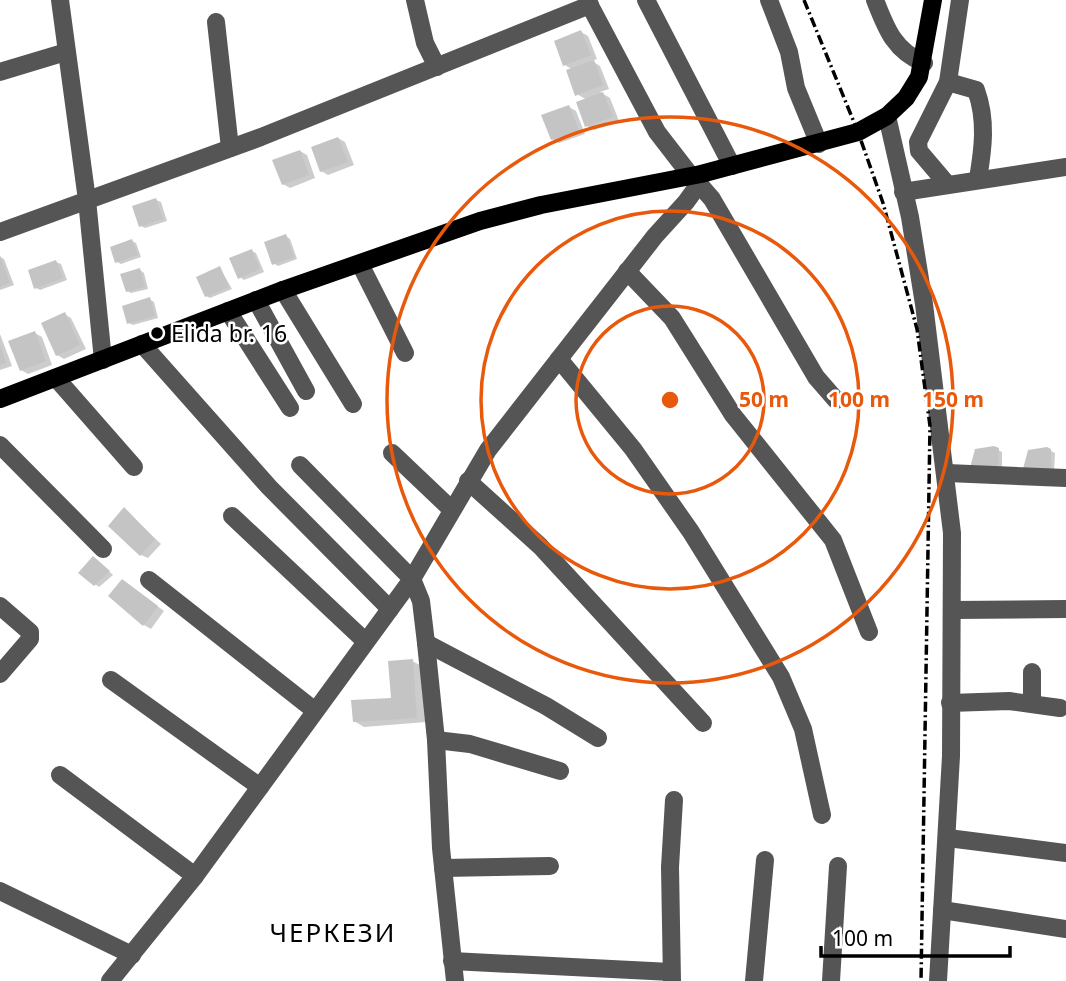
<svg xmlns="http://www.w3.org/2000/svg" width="1066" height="981" font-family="'Noto Sans',sans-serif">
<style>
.shadow{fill:#0003}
.building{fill:#c4c4c4}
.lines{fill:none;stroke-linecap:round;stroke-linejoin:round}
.minor{stroke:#555;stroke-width:18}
.major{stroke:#000;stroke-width:18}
.rail{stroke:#000;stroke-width:3.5;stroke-dasharray:10 3.5 2 3.5;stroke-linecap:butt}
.ring{fill:none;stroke:#e8590c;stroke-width:3.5}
.poi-dot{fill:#000;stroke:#fff;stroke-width:2.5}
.labels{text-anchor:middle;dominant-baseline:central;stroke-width:5;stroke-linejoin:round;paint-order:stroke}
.poi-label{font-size:23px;fill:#000;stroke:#fff;text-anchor:start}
.quarter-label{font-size:26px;letter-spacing:2px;fill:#000;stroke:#fff}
.centre{fill:#e8590c;stroke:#fff;stroke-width:3.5}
.ring-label{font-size:21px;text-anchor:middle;font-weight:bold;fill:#e8590c;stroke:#fff;stroke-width:5;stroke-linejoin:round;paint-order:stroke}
</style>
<rect width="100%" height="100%" fill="#fff"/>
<g class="shadow">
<path d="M581,32l7,4 9,23 -5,2 8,5 9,23 -9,3 10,6 9,23 -25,9 -7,-4v-26l-10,-6 -4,-24 -8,-5z"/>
<path d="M569,107l7,4 9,23 -26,9 -7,-4z"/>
<path d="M338,138l7,4 9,23 -26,10 -7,-4z"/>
<path d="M300,151l7,4 8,23 -25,10 -7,-4z"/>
<path d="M156,200l5,2 6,19 -22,7 -4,-2z"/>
<path d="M286,236l4,3 7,20 -19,7 -5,-3z"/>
<path d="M132,241l4,2 5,14 -20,7 -4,-2z"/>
<path d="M251,251l5,2 8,19 -20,8 -4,-3z"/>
<path d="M0,257l4,2 10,26 -14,5z"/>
<path d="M56,262l5,2 6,16 -27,10 -4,-2z"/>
<path d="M220,268l12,21 -22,9 -4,-2z"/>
<path d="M140,270l4,3 4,16 -17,4 -4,-2z"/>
<path d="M149,299l5,3 4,16 -25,7 -4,-2z"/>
<path d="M64,314l7,4 15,31 -22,10 -7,-4z"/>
<path d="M35,333l7,4 10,28 -24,9 -7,-4z"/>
<path d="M0,334l12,32 -12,4z"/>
<path d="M998,450l4,2v18l-30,-3z"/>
<path d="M1051,451l4,2 -1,18 -29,-3z"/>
<path d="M125,510l36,34 -13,14 -7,-3z"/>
<path d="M97,560l16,15 -14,12 -4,-3z"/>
<path d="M129,585l35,26 -13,18 -7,-4z"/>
<path d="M412,661l10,5 4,56 -62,5 -10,-6 39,-22z"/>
</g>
<g class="building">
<path d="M581,30l10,25 -28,11 -9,-25z"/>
<path d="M594,60l9,25 -28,11 -9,-26z"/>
<path d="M603,92l10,25 -28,10 -9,-25z"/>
<path d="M569,105l10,25 -28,10 -10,-25z"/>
<path d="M338,137l10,25 -28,10 -9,-25z"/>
<path d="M300,150l9,25 -27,10 -10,-25z"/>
<path d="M156,198l7,21 -24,8 -7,-21z"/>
<path d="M286,234l8,23 -22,8 -8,-23z"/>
<path d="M132,239l6,16 -23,8 -5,-16z"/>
<path d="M252,249l8,20 -22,10 -9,-21z"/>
<path d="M0,255l10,28 -10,4z"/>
<path d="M56,260l7,18 -29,11 -6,-19z"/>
<path d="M220,266l9,21 -24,10 -9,-20z"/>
<path d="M140,268l5,19 -19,5 -6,-18z"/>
<path d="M150,297l5,19 -28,8 -5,-18z"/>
<path d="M65,312l15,33 -24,11 -15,-33z"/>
<path d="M35,331l11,30 -26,10 -12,-30z"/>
<path d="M0,345l6,18 -6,2z"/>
<path d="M994,446l5,2 -1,21 -28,-1 5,-19z"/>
<path d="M1047,447l4,2v20h-28l5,-19z"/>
<path d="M124,507l31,32 -15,17 -32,-30z"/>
<path d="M93,556l17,15 -16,15 -16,-13z"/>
<path d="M122,579l36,27 -15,20 -35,-30z"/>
<path d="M413,659l4,59 -64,4 -2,-22 40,-2 -3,-37z"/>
</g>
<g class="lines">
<g class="minor">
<path d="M60,0l27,200 16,160"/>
<path d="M415,0l10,43 12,24"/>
<path d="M587,0l70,132 34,44"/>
<path d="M646,0l86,166"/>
<path d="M769,0l20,52 7,36 23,56"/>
<path d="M875,0c11,28 19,51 49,63"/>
<path d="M216,22l14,126"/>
<path d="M0,72l66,-20"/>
<path d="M948,82l28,8c11,30 7,59 2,89"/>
<path d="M887,116l23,101 14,87 28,229 -1,223 -13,225"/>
<path d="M699,184l13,15 104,178 20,23"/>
<path d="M947,184l-28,-33 -1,-9 30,-60 12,-82"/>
<path d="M903,192l163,-25"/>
<path d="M0,232l261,-95 329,-132"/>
<path d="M360,264l45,89"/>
<path d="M627,271l45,47 61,97 100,125 36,92"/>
<path d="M283,290l70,114"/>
<path d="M256,300l50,91"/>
<path d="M228,311l62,97"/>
<path d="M142,344l127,143 121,122"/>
<path d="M559,359l74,90 58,83 90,145 22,52 19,86"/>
<path d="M56,378l78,89"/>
<path d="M0,445l103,104"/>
<path d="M392,453l60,57"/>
<path d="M947,473l119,5"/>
<path d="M468,481l72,65 163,177"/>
<path d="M232,516l133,125"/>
<path d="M149,580l165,130"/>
<path d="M0,606l30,26v7l-30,35"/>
<path d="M952,610l114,-1"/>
<path d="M426,643l120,63 52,32"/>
<path d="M111,680l149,107"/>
<path d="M1032,702v-30"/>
<path d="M950,703l59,-2 51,7"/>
<path d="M436,740l34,4 90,27"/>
<path d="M60,775l135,101"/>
<path d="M948,838l118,15"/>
<path d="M443,868l107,-2"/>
<path d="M0,891l132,64"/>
<path d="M942,910l124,19"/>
<path d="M452,961l219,11"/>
<path d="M110,981l85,-105 217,-297 -112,-114"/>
<path d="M455,981l-14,-133 -5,-108 -10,-97 -5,-42 -9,-22 76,-129 167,-214 31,-34 13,-18 2,-10"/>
<path d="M672,981l-2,-114 4,-67"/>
<path d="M754,981l11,-121"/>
<path d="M831,981l7,-115"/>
</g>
<path class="major" d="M0,399l283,-109 197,-69 61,-16 160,-31 157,-42 29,-16 19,-18 13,-21 14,-77"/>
<path class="rail" d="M804,0l54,132 25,71 34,126 13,97 -9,555"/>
</g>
<g class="ring">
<circle cx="670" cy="400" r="94"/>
<circle cx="670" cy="400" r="189"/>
<circle cx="670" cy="400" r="283"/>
</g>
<circle class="poi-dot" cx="157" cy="333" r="7"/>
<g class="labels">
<g class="poi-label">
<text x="171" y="333">Elida br. 16</text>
</g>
<g class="quarter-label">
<text x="333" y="932">ЧЕРКЕЗИ</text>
</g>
</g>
<circle cx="670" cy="400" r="10" class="centre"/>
<g class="ring-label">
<text x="764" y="407">50 m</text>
<text x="859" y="407">100 m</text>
<text x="953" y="407">150 m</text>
</g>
<path d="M821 946v10h189v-10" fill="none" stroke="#000000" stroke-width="3.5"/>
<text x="832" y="946" font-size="21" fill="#000000" stroke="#ffffff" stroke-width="5" paint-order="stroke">100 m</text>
</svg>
